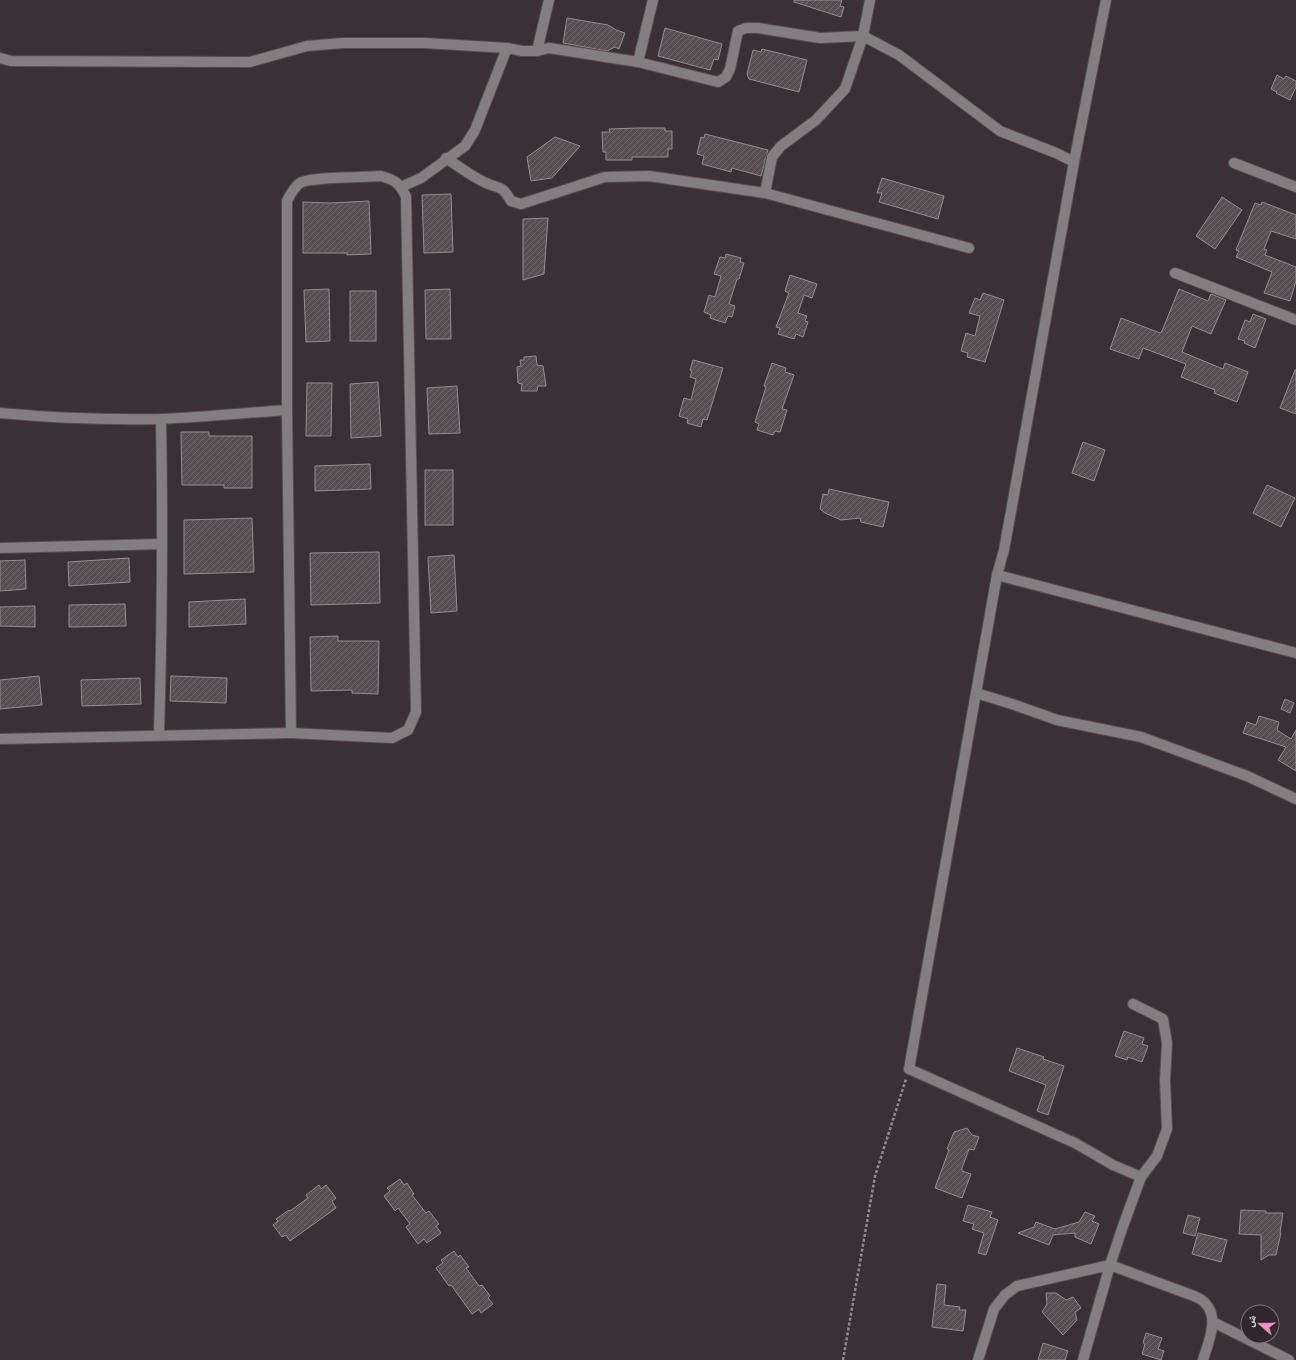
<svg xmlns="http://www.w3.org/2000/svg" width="1296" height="1360" font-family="Karla,'Noto Naskh Arabic',sans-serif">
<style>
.building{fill:url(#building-hatch);stroke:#968c90}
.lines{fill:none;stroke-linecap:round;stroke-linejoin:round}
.minor-casing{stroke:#554e51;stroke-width:12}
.path{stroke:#908a8d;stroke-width:2.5;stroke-dasharray:3 2;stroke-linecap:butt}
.minor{stroke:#837f81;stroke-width:10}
</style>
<defs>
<pattern id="building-hatch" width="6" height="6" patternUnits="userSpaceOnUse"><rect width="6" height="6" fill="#574e52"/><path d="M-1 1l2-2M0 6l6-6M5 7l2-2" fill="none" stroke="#6f676b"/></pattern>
</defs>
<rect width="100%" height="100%" fill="#393135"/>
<g class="building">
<path d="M794,0h48l-2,6 4,1 -3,10 -47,-15z"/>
<path d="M567,18l41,7 8,5 9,3 -6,16 -4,-2 -8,4 -44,-8z"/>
<path d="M665,28l57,16 -4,16 -4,-1 -4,11 -52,-14z"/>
<path d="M762,49l45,11 -8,32 -50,-13 -2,-5 6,-24 8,2z"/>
<path d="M1277,75l7,4 2,-3 10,5v6l-6,13 -14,-7 1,-1 -6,-3z"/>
<path d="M638,128h27v3h7v18h-4v8h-36v3h-26v-8h-3l-1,-20h8l-1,-3z"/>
<path d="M705,134l63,16 -7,26 -29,-8 -1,4 -29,-8 2,-8 -7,-2 4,-17 3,1z"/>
<path d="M555,137l25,9 -28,32 -21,3 -4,-24z"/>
<path d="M882,178l62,18 -6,23 -59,-17 3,-9h-5z"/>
<path d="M451,194l2,58 -29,1 -2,-58z"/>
<path d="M1222,197l20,13 -27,39 -19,-13z"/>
<path d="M369,201l2,53 -24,1v-2h-44v-51l27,1z"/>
<path d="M1262,202l34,13v24l-25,-8 -7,18 3,1 -2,5 31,12v14l-6,20 -26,-8 8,-21 -36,-15 3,-6 -3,-1 19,-47 6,2z"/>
<path d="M548,218l-4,56 -21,6v-61z"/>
<path d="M726,254l15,4 -1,4 4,1 -5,16h-2l-8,25 6,2 -3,11 -4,-1 -3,7 -15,-5 1,-3 -7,-3 5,-17 6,2 6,-21 -7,-2 6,-17 5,1z"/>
<path d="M790,275l27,9 -5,14 -8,-3 -6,18 9,3 -2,5 3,1 -5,15 -7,-3 -2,5 -16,-5 2,-6 -4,-1 13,-34 -4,-2z"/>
<path d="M329,289l1,52 -24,1 -2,-52z"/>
<path d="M450,289l1,50h-25l-1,-49z"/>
<path d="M1179,289l29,12 3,-7 15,6 -15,34 -19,-8 -10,26 41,17 2,-6 23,9 -11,30 -23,-9 1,-3 -34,-13 5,-13 -43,-16 -4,11 -29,-10 11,-31 39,15 2,-2z"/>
<rect x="350" y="291" width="26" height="50"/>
<path d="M983,293l21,7 -19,62 -18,-5 1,-4 -7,-2 5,-18 9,3 5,-20 -11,-3 6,-15 5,2z"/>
<path d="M1253,314l13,5 -11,29 -11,-5 1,-2 -7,-2 7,-19 5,2z"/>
<path d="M536,356l1,9 6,1 3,20h-8l-1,5h-16l1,-7 -4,-1 -1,-16 4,-1 -1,-6h4v-3z"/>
<path d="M693,360l30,8 -16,52 -4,-1 -2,8 -14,-4 1,-4 -9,-3 5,-18 7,2 5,-21 -6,-2 2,-6 -2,-1z"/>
<path d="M772,363l14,5 -1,4 9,3 -12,34 5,1 -7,22 -5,-1 -2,4 -16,-5 2,-6 -4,-2 11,-35 -2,-1z"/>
<path d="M1295,370h1v44l-16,-6z"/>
<path d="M378,382l3,54 -30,2 -1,-54z"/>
<path d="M307,383h25l-1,53h-25z"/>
<path d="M457,386l3,47 -31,1 -2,-46z"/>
<path d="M181,432h28v4h43v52h-28v-3h-42z"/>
<path d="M1083,442l22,8 -11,31 -22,-8z"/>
<path d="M370,464l1,25 -56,2v-25z"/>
<rect x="425" y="470" width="28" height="55"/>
<path d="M1267,485l28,13 -14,29 -28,-14z"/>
<path d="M829,489l60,13 -6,25 -22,-5 -1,-4 -19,2 -16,-7 -5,-4 3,-15 5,1z"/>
<path d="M252,518l2,54 -70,2v-54z"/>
<path d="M379,552l1,51 -69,2 -1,-52z"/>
<path d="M454,555l3,56 -26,2 -3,-56z"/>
<path d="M129,558l1,24 -61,4 -1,-24z"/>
<path d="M25,560l1,29 -26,2v-30z"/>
<path d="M245,599l1,25 -57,3v-25z"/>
<path d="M125,604l1,22 -57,1v-22z"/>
<path d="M35,606v21l-35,-1v-19z"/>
<path d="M338,636v5h41l-1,53 -26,-1v-3l-41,1 -1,-54z"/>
<path d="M39,676l3,29 -42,4v-29z"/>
<path d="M171,676l56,2 -1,25 -56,-2z"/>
<path d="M140,678l1,26 -59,2 -1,-26z"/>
<path d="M1285,699l9,4 -4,10 -9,-4z"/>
<path d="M1259,716l20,6 -2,8 14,9 5,-9v41l-18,-11 8,-13 -43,-14 4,-11 9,3z"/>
<path d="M1124,1031l20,7 -2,6 6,2 -6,16 -14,-5 -1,3 -12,-4z"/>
<path d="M1017,1048l27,9 -1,2 21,7 -16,49 -11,-4 9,-26 -37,-14z"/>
<path d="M967,1128l5,7 7,2 -5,13 -5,-1 -7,19v3l9,3 -9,24 -27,-10 14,-38 -2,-1 7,-17z"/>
<path d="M400,1179l4,6 3,-2 7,11 -2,1 14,18 3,-2 10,13 -3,2 5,7 -14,10 -3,-4 -6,5 -12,-17 4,-3 -12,-16 -3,3 -11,-15 6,-5 -3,-3z"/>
<path d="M319,1185l2,4 5,-4 10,13 -4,3 4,7 -46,33 -4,-6 -4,2 -9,-12 5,-4 -2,-2 13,-9 1,1 18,-13 -2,-3z"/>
<path d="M968,1205l24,7 -2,5 8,3 -12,35 -8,-2 6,-20 -12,-4 2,-5 -11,-3z"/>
<path d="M1241,1210l25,1v2h17l-3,20h1l-5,22h-7l-8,5v-25l-22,-1z"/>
<path d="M1085,1212l10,4 -3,5 7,3 -8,20 -16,-7v-4l-22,2 -4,10 -31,-12 16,-6 2,-5 19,7 24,-7z"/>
<path d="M1188,1215l12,3 -5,18 -12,-3z"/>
<path d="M1198,1233l29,7 -6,22 -29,-8z"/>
<path d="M454,1251l4,6 2,-2 9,12 -3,1 13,18 3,-1 8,11 -2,2 5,6 -12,9 -2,-4 -7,5 -21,-29 -2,1 -13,-18 7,-5 -2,-3z"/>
<path d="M937,1284l9,1 -2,20 16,2 -1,3h7l-3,21 -31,-4z"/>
<path d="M1046,1293h10l10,7 7,-3 8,11 -6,4 2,8 -14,15 -21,-23 5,-8z"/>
<path d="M1146,1333l16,5 -4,11 6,2 -3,9 -19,-6 3,-10 -2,-1z"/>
<path d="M1043,1343l25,8 -3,9h-27z"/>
</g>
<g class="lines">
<g class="minor-casing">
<g id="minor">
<path d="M1106,0l-32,162 -70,388 -7,25 -88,494 166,74 38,22 28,12"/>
<path d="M537,51l12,-51"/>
<path d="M0,58l11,3 239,1 57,-16 36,-3h82l82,5 15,3h15l12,-3 89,14 80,20 8,-5 4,-8 8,-38 8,-3h12l62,10 43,-2 36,19 101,76 56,22 18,9"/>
<path d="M638,62l15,-62"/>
<path d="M446,158c12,8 25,18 38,24 15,8 17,1 27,19l10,3 84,-27 44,-1 116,17 204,55"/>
<path d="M1234,163l62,24"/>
<path d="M381,176c14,4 19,7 25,21l10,515 -8,18 -16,8 -101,-5 -4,-323v-209c3,-6 7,-14 13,-18 9,-6 66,-6 81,-7z"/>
<path d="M401,187l20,-9 44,-32 10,-16 32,-82"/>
<path d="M765,193l7,-36 9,-11 35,-26 29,-31 18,-53 7,-36"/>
<path d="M1175,273l121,47"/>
<path d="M0,413c53,5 107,7 160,6 43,-2 85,-6 127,-9"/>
<path d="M0,548l162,-4"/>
<path d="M997,575l299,78"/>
<path d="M976,693l36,11 45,16 84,17 106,39 49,23"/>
<path d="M159,735c3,-105 4,-211 2,-316"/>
<path d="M0,739l291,-6"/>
<path d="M1213,1322l76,38"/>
<path d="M978,1360l16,-51 11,-14 12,-9 93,-21 84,31c4,2 9,4 11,7 15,15 3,40 -2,57"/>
<path d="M1083,1360l27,-95 13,-39 18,-49 16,-21 10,-27 -2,-49 2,-37 -4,-24 -30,-15"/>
</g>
</g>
<path class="path" d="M843,1360l32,-184 31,-97"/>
<use href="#minor" class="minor"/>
</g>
<g transform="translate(1260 1324) rotate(290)"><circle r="19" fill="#2f272b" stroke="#7a7376"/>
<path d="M0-3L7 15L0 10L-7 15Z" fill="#fa8fc7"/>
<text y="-6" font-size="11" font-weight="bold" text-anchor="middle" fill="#eae5e7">ش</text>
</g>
</svg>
